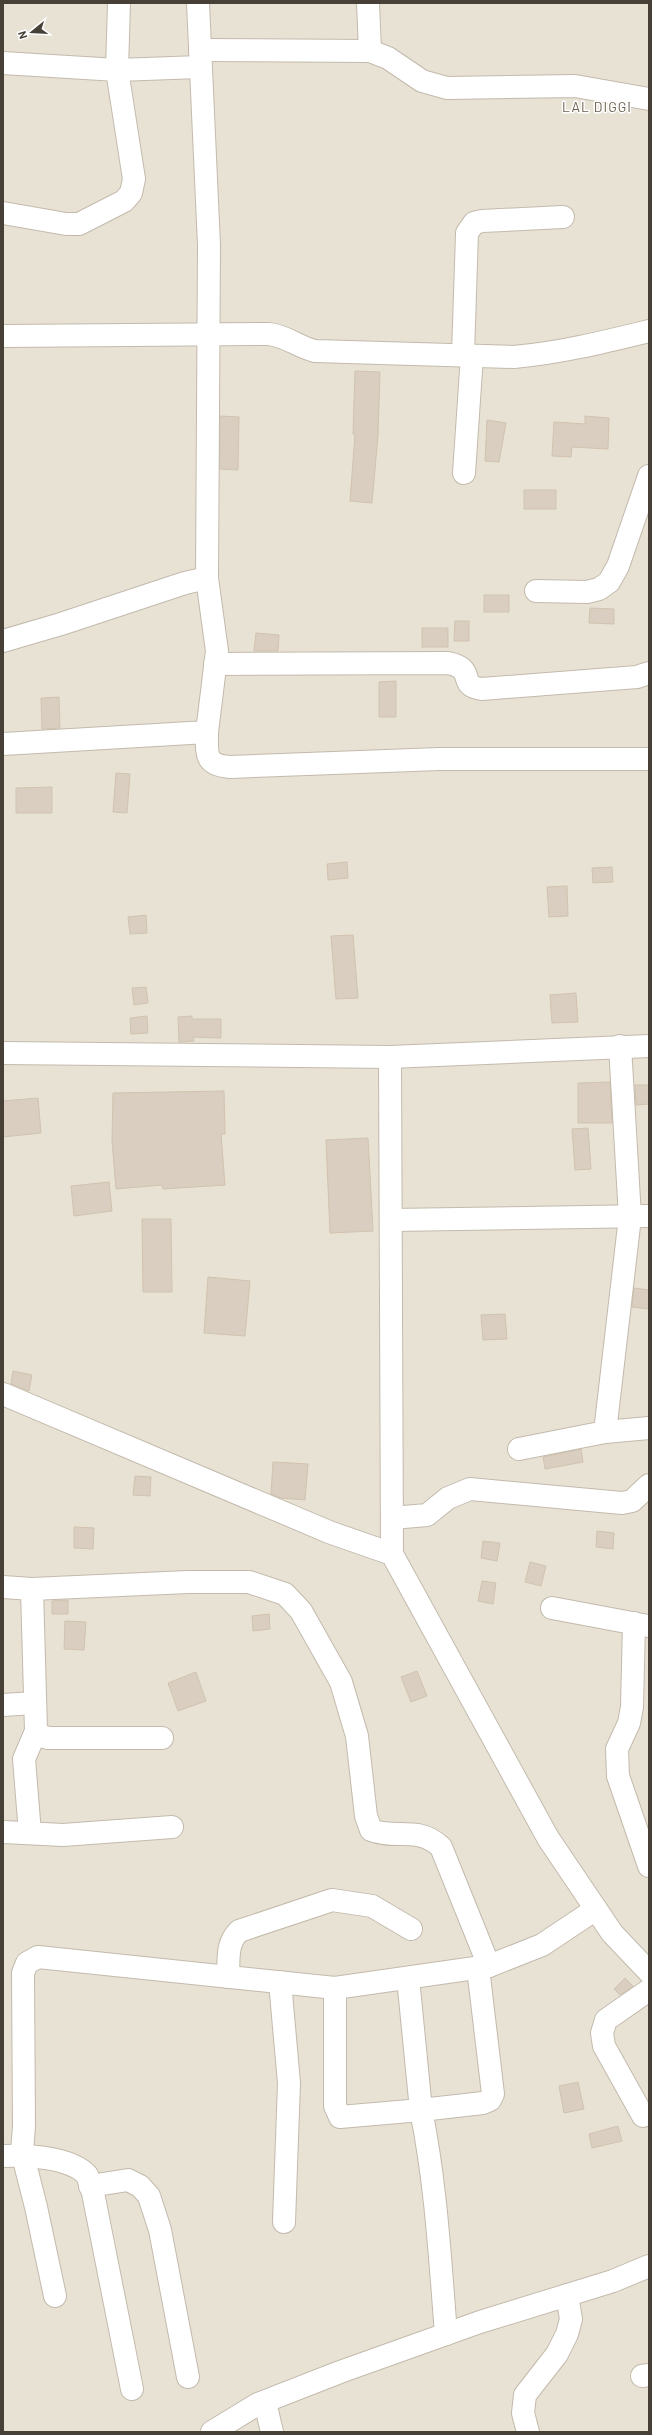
<svg xmlns="http://www.w3.org/2000/svg" width="652" height="2435" font-family="Barlow,sans-serif">
<style>
.residential{fill:#e8e2d5}
.building{fill:#d9cebf;stroke:#d1c3af}
.lines{fill:none;stroke-linecap:round;stroke-linejoin:round}
.minor-casing{stroke:#c3baac;stroke-width:24}
.minor{stroke:#fff;stroke-width:22}
.labels{text-anchor:middle;dominant-baseline:central;stroke-width:3;stroke-linejoin:round;paint-order:stroke}
.neighbourhood-label{font-size:14px;letter-spacing:1px;fill:#6b5e4c;stroke:#fff}
</style>
<rect width="100%" height="100%" fill="#f4f0e7"/>
<rect class="residential" x="3" y="3" width="646" height="2429"/>
<g class="building">
<path d="M355,371l25,1 -2,63 -6,68 -22,-2 5,-66 -2,-1z"/>
<path d="M220,416l19,1 -1,53 -18,-1z"/>
<path d="M585,416l24,2 -1,31 -36,-2 -1,10 -19,-1 2,-34 31,2z"/>
<path d="M487,420l19,3 -7,39 -14,-1z"/>
<rect x="524" y="490" width="32" height="19"/>
<rect x="484" y="595" width="25" height="17"/>
<path d="M590,608l24,1v15l-25,-1z"/>
<path d="M455,621h14v20h-15z"/>
<rect x="422" y="628" width="26" height="19"/>
<path d="M256,633l23,2 -1,16h-24z"/>
<path d="M396,681v36h-17v-35z"/>
<path d="M59,697l1,31 -18,1 -1,-31z"/>
<path d="M116,773l14,1 -3,39 -14,-1z"/>
<path d="M52,787v26h-36v-25z"/>
<path d="M347,862l1,16 -20,2 -1,-16z"/>
<path d="M612,867l1,15 -20,1 -1,-15z"/>
<path d="M567,886l1,30 -19,1 -2,-30z"/>
<path d="M146,915l1,18 -17,1 -2,-17z"/>
<path d="M353,935l5,63 -22,1 -5,-63z"/>
<path d="M146,987l2,16 -14,2 -2,-17z"/>
<path d="M576,993l2,29 -26,1 -2,-28z"/>
<path d="M147,1016l1,17 -17,1 -1,-16z"/>
<path d="M192,1016v3h29v19l-28,-1 1,4 -15,1 -1,-25z"/>
<path d="M610,1082l2,41h-34v-40z"/>
<path d="M635,1085h14v19l-13,1z"/>
<path d="M224,1091l1,43h-4l4,51 -62,4 -1,-4 -46,4 -4,-48 1,-48z"/>
<path d="M38,1098l3,35 -38,4v-36z"/>
<path d="M588,1128l3,41 -16,1 -3,-41z"/>
<path d="M368,1138l5,93 -43,2 -4,-93z"/>
<path d="M109,1182l3,29 -38,5 -3,-30z"/>
<path d="M142,1219h29l1,73h-29z"/>
<path d="M208,1277l42,4 -5,55 -41,-3z"/>
<path d="M634,1288l15,2v19l-17,-2z"/>
<path d="M505,1314l2,25 -24,1 -2,-25z"/>
<path d="M13,1371l19,4 -3,16 -18,-7z"/>
<path d="M581,1449l2,13 -38,7 -2,-12z"/>
<path d="M273,1462l35,2 -3,36 -24,-2 -10,-4z"/>
<path d="M135,1476l16,1 -1,19 -17,-1z"/>
<path d="M74,1527l20,1 -1,21 -19,-1z"/>
<path d="M597,1531l17,2 -1,16 -17,-2z"/>
<path d="M483,1541l17,2 -3,18 -16,-3z"/>
<path d="M530,1562l16,4 -5,20 -16,-4z"/>
<path d="M482,1581l14,2 -3,21 -15,-3z"/>
<path d="M68,1600v14h-16v-13z"/>
<path d="M269,1614l1,15 -17,2 -1,-15z"/>
<path d="M65,1621l21,1 -2,28 -20,-1z"/>
<path d="M417,1671l10,25 -16,6 -10,-25z"/>
<path d="M196,1672l10,29 -28,10 -10,-28z"/>
<path d="M625,1978l8,8 -13,9 -6,-6z"/>
<path d="M578,2082l6,27 -20,4 -5,-27z"/>
<path d="M618,2126l4,15 -30,7 -3,-14z"/>
</g>
<g class="lines">
<g class="minor-casing">
<g id="minor">
<path d="M368,3l2,48"/>
<path d="M200,50l170,1 18,7 34,23 25,7 128,-2 74,13"/>
<path d="M3,63l114,7 83,-3"/>
<path d="M3,213l63,11h13l45,-23 7,-8 3,-14 -17,-109 2,-67"/>
<path d="M3,336l266,-2c20,3 29,13 46,17l199,6c46,-4 90,-15 135,-26"/>
<path d="M463,355l4,-122 7,-10 8,-2 81,-4"/>
<path d="M464,473l8,-117"/>
<path d="M536,591l51,1 12,-3 10,-7 9,-16 31,-90"/>
<path d="M3,641l58,-17 124,-41 22,-5 2,-333 -11,-242"/>
<path d="M215,664l233,-1c30,6 8,23 34,26l155,-12 12,-4"/>
<path d="M207,732c0,22 -3,33 23,35l209,-8h210"/>
<path d="M3,744l204,-12 10,-81 -10,-73"/>
<path d="M3,1053l387,4 259,-11"/>
<path d="M390,1057l2,497"/>
<path d="M391,1220l258,-4"/>
<path d="M3,1394l326,138 63,22 156,284 64,95 37,39"/>
<path d="M605,1432l25,-215 -10,-171"/>
<path d="M519,1449l86,-17 44,-4"/>
<path d="M392,1518l35,-3 21,-17 22,-9 152,14 10,-2 17,-16"/>
<path d="M3,1587l29,2 156,-7h61l36,12 16,17 40,71 16,54 9,80 5,14c26,10 46,-5 70,17l48,119"/>
<path d="M32,1589l4,142 3,4 9,3h114"/>
<path d="M552,1608l96,18"/>
<path d="M634,1623l-2,84 -3,16 -12,26 1,27 31,90"/>
<path d="M3,1705l32,-2"/>
<path d="M3,1832l60,3 109,-8"/>
<path d="M30,1833l-6,-74 12,-28"/>
<path d="M228,1977c1,-18 -2,-33 11,-46l93,-31 40,6 39,23"/>
<path d="M408,1978l13,132 62,-7 7,-3 3,-6 -15,-126"/>
<path d="M280,1982l9,101 -5,139"/>
<path d="M335,1988v118l5,11 81,-7c15,74 19,149 25,224"/>
<path d="M643,2116l-39,-70 -2,-13 4,-13 43,-30"/>
<path d="M3,2156c24,-1 67,1 84,19l6,18 39,196"/>
<path d="M90,2186l38,-6 12,6 9,10 11,34 28,147"/>
<path d="M55,2296l-19,-89 -14,-55 2,-26 -1,-153 4,-10 11,-6 297,31 154,-22 53,-21 54,-36"/>
<path d="M642,2376l7,-1"/>
<path d="M265,2402l7,30"/>
<path d="M212,2432l46,-28 82,-32 140,-50 133,-41 36,-15"/>
<path d="M528,2432l-5,-19 2,-18 32,-41 10,-20 4,-15 -4,-24"/>
</g>
</g>
<use href="#minor" class="minor"/>
</g>
<g class="labels">
<g class="neighbourhood-label">
<text x="597" y="106">LAL DIGGI</text>
</g>
</g>
<rect width="652" height="2435" fill="none" stroke="#474036" stroke-width="8"/>
<g transform="translate(32 32) rotate(252)" stroke="#ffffff" stroke-width="3" paint-order="stroke">
<path d="M0-3L7 15L0 10L-7 15Z" fill="#474036"/>
<text y="-6" font-size="11" font-weight="bold" text-anchor="middle" fill="#474036">N</text>
</g>
</svg>
